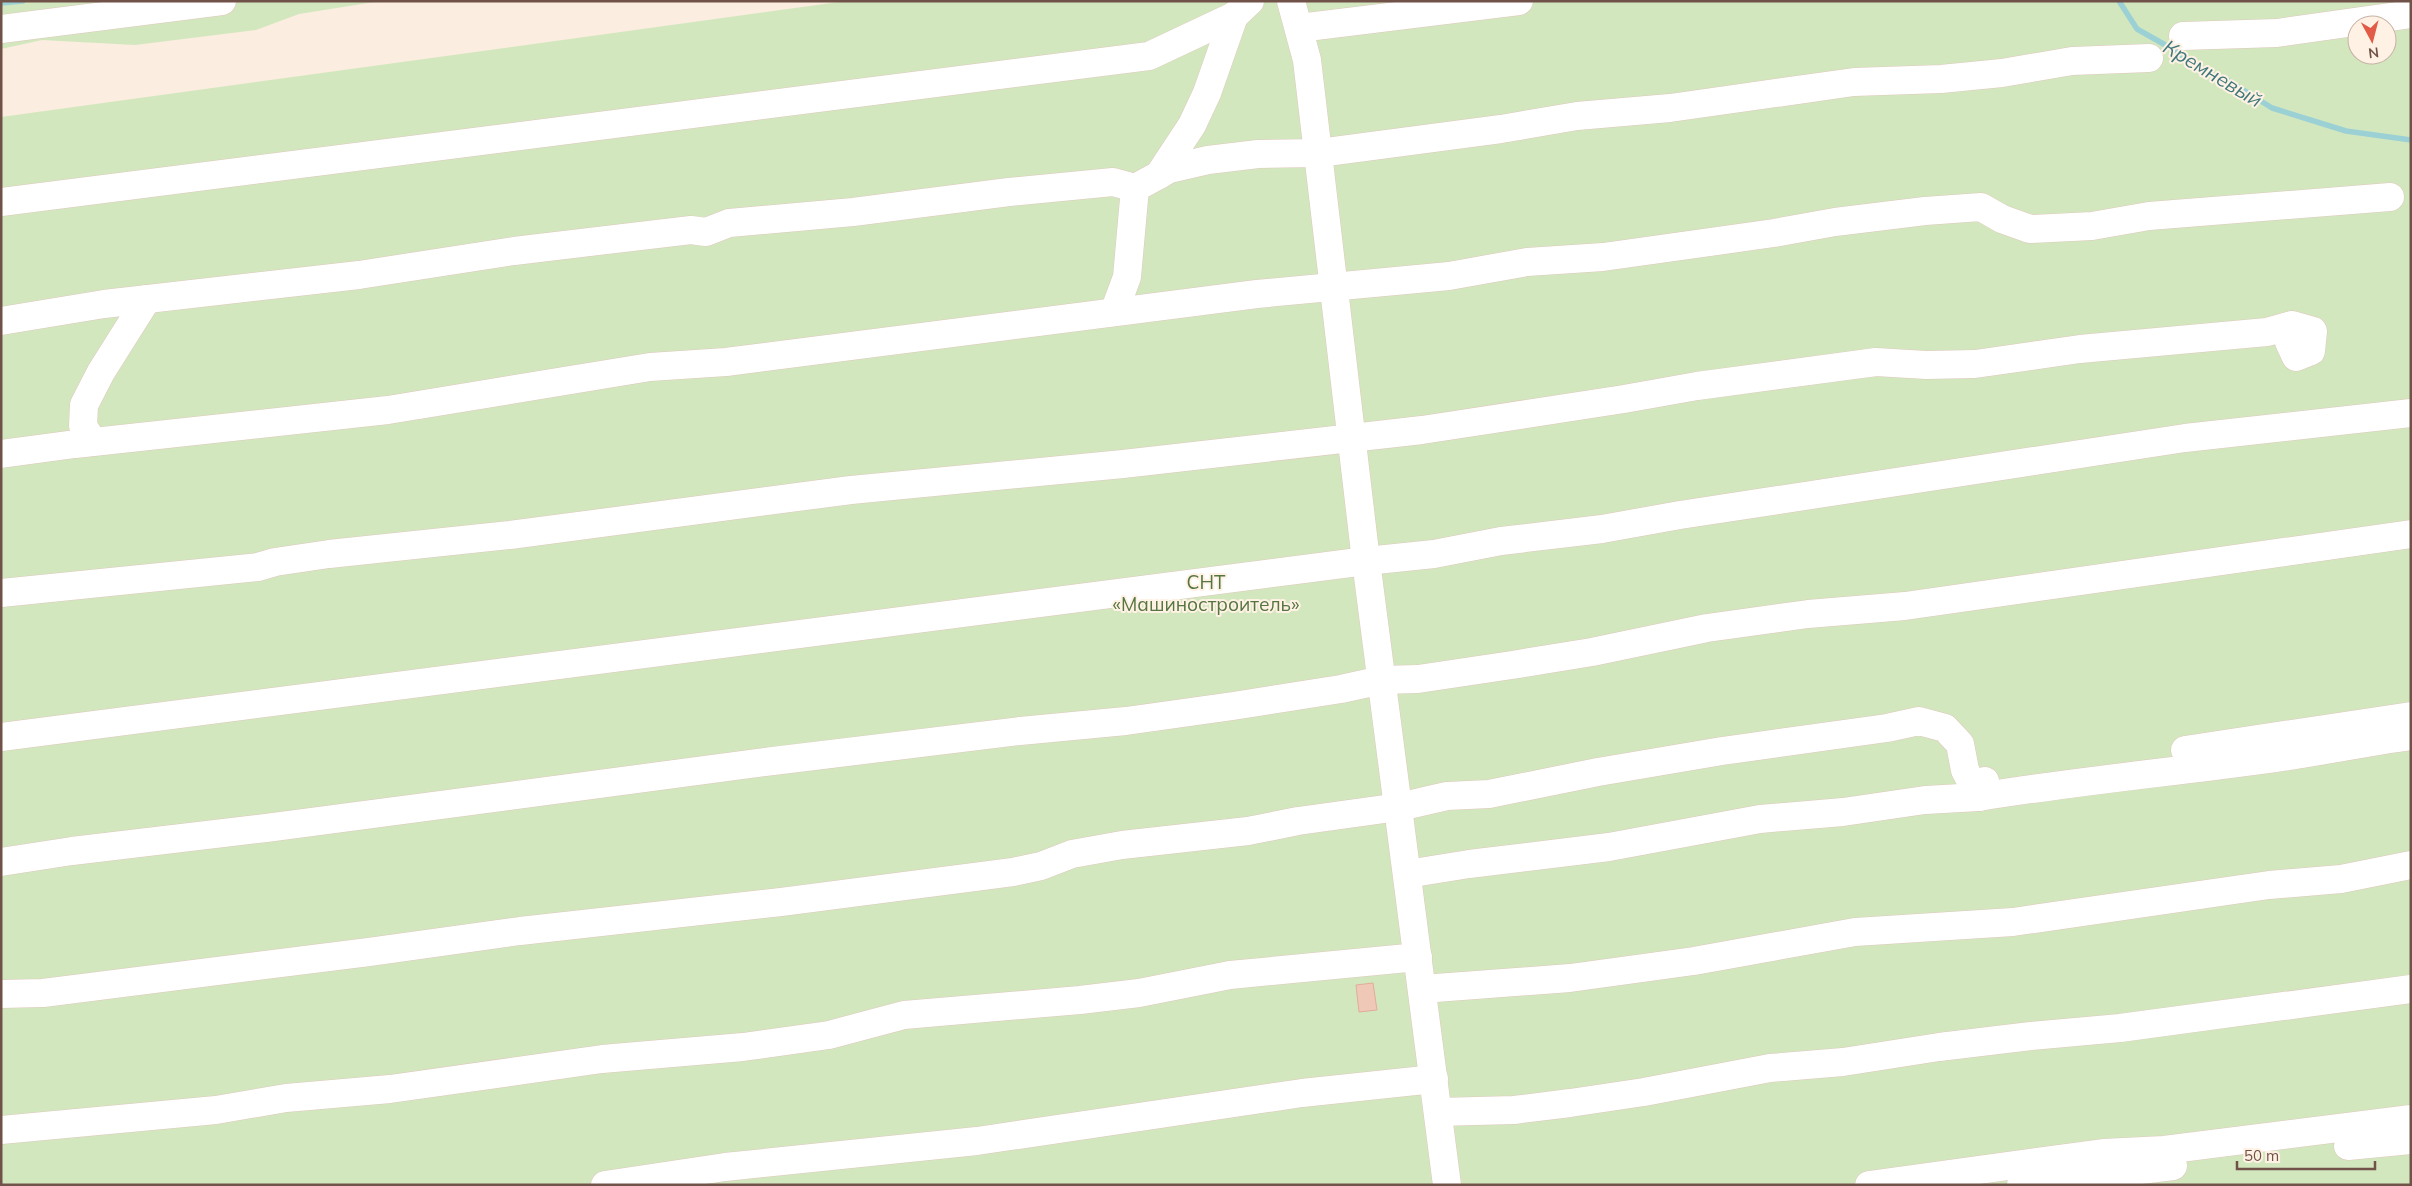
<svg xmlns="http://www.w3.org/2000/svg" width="2412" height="1186" font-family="Mulish,sans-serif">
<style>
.green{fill:#d3e7bf;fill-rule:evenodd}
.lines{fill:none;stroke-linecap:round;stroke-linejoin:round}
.stream{stroke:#9bd1d5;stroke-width:5.5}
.building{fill:#efc8b7;stroke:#e1ad98}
.minor-casing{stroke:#dec9bc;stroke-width:29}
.minor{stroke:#fff;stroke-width:28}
.labels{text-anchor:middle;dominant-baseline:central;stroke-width:4;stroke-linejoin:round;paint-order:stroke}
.park-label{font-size:19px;fill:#557641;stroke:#fff2e4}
.water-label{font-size:20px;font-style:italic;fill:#3f787c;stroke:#fff2e4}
</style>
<rect width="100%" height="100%" fill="#fbeddf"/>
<g class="green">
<path d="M1,1h380l-82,13 -43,16 -121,15 -93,-5 -41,9z"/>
<path d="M846,1h1565v1184h-2410v-1068zM2357,25h30v30h-30z"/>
</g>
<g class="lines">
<g class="stream">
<path d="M2119,1l18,28 39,22 28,21 25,9 43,27 74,23 65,9"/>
<path d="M1,3l22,-2"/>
</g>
</g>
<path class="building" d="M1373,983l4,27 -18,2 -3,-27z"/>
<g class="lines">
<g class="minor-casing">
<g id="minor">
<path d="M1291,1l16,59 59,501 81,624"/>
<path d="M1299,28l220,-27"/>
<path d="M1,29l221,-28"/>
<path d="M2183,36l94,-3 134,-19"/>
<path d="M1159,175l10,-6 39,-9 50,-6 61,-1 182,-24 76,-13 93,-8 184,-26 87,-3 61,-6 70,-12 77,-3"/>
<path d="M1,202l1148,-146 85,-40 16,-15"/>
<path d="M1114,312l13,-35 8,-89 24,-13 33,-50 15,-32 27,-77"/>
<path d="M1,321l103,-17 255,-29 155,-24 177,-21 15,2 23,-9 124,-11 156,-20 104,-10 22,6"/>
<path d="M93,442l-10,-16 1,-21 17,-33 46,-73"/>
<path d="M1,454l74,-10 313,-34 262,-43 76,-5 531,-68 192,-18 78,-14 76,-5 171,-24 61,-11 90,-11 56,-4 21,12 28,10 62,-3 57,-10 241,-19"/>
<path d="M1,593l257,-26 17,-5 54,-8 181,-19 341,-45 272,-26 299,-34 202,-31 73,-13 179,-24 50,3 49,-1 105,-15 187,-17 25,-7 21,6 -2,20 -15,6 -7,-15 3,-17"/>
<path d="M1,737l1365,-176 68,-7 67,-13 101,-12 78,-14 505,-77 226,-25"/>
<path d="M2185,750l226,-34"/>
<path d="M1,862l71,-11 194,-23 507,-67 247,-30 106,-10 107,-15 108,-17 41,-9 36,-1 94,-14 80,-13 115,-24 101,-14 97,-8 506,-72"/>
<path d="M1407,874l62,-10 140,-17 151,-28 83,-7 82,-12 54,-3 6,-16"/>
<path d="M1422,989l148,-11 124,-17 161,-29 158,-10 256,-37 72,-6 70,-14"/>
<path d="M1,994l42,-1 326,-41 151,-21 261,-29 232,-30 28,-6 31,-12 50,-9 126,-14 50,-10 101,-14 48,-11 42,-2 109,-22 124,-21 165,-23 32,-7 26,7 15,16 5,26 14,27c91,-15 183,-24 274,-36 53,-6 105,-18 158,-25"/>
<path d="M1438,1112l76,-2 56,-7 74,-11 126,-24 73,-6 96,-15 92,-11 89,-8 291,-39"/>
<path d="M1,1130l215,-20 70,-12 104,-9 212,-30 141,-12 86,-12 75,-20 176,-15 59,-7 91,-18 188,-18"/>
<path d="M2348,1146l63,-6"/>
<path d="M605,1185l120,-18 252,-26 325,-48 132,-14"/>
<path d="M1869,1185l234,-32 61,-3 247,-31"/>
<path d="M2021,1185l152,-19"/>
</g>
</g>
<use href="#minor" class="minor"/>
</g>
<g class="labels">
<g class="park-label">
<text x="1206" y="582">СНТ<tspan x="1206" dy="22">«Машиностроитель»</tspan></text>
</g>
<g class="water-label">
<text transform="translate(2213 73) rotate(31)">Кремневый</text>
</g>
</g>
<rect width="2412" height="1186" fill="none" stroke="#705248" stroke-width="5"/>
<g transform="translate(2372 40) rotate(173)"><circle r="24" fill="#fff2e4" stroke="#c6b2a6"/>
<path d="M0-4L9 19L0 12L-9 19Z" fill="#e25b47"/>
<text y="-8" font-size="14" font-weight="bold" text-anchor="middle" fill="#705248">N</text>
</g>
<path d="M2237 1161v8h138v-8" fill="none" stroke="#705248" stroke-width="2.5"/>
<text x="2244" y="1161" font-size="15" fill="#705248" stroke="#fff2e4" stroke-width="4" paint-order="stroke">50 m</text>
</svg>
